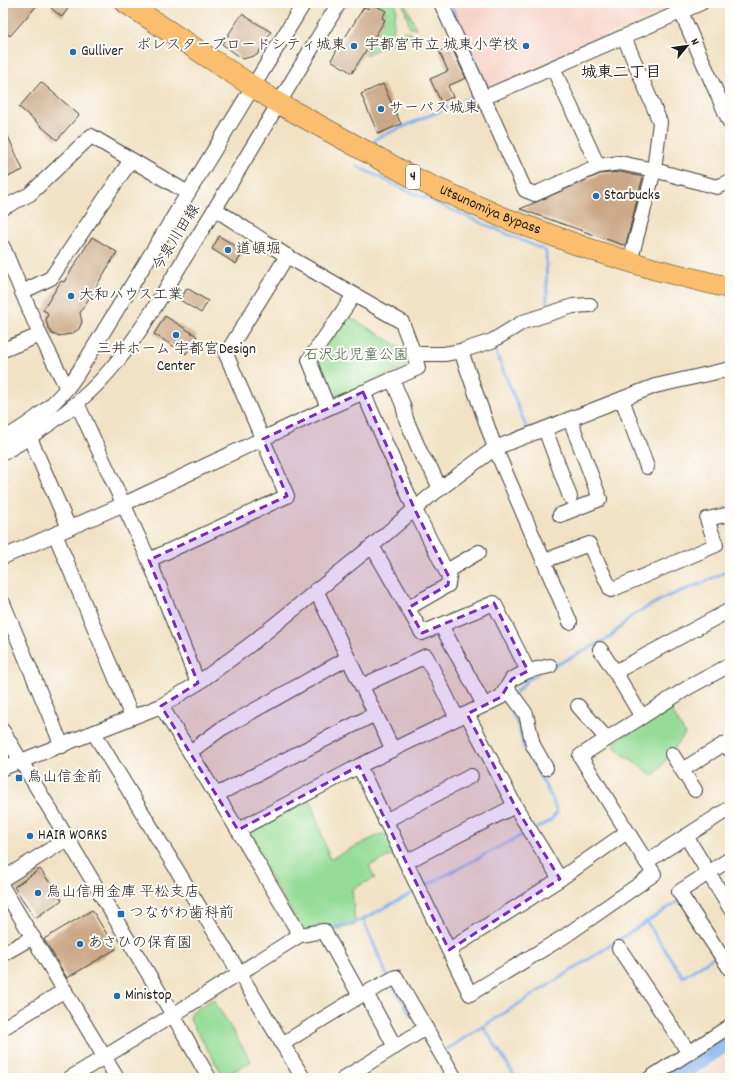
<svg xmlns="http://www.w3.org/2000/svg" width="733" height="1081" font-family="Dekko,'Klee One',sans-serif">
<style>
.built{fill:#f7d1c6}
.green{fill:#95dd97;stroke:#587c5a}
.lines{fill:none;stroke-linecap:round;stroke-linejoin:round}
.stream{stroke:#82b1ed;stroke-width:3}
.river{stroke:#82b1ed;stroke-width:19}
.building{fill:#caa786}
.minor-casing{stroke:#3c3a35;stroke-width:16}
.highway-casing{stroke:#3c3a35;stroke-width:22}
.minor{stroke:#fff;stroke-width:14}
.highway{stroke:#fabe6e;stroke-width:21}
.marked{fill:#7b2cbf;fill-opacity:0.2;stroke:#7b2cbf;stroke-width:3;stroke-dasharray:8 5;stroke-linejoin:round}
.poi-dot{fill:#1f6fb2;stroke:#fdfcf7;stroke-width:1.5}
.labels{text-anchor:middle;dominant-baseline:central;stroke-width:4;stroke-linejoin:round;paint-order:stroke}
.shield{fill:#fdfcf7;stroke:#605f5e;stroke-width:1}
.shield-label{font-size:14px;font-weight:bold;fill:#1c1c1c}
.poi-label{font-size:15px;fill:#1c1c1c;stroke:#fdfcf7;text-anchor:start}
.street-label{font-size:15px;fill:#1c1c1c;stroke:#fdfcf7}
.park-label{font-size:15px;fill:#466047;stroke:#fdfcf7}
.neighbourhood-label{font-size:16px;font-weight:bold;fill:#1c1c1c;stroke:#fdfcf7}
</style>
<rect width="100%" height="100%" fill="#fdfcf7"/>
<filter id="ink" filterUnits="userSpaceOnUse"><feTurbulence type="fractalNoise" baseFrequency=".025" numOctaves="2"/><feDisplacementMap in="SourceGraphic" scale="8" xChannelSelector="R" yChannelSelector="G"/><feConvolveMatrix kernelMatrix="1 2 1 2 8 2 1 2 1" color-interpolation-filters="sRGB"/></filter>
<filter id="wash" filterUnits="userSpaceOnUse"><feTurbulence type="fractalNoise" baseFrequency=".012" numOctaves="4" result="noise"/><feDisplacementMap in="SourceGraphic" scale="16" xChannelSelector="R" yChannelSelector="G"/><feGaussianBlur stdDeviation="0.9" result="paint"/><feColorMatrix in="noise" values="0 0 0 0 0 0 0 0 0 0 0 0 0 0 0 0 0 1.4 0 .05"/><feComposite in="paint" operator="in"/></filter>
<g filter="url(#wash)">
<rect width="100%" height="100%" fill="#f1e2c5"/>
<g class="built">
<path d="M449,3h233l-195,85z"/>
<path d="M730,1056v22h-33z"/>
</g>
<g class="green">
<path d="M372,3h23c3,9 0,9 -1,17 0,7 1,9 -4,15l-5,1 -8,-3 5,-15 4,-7z"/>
<path d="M403,3h2l11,25h-6z"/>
<path d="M406,31l6,3 -47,21 11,-18 9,4 4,1 9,-8z"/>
<path d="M348,316l54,32 6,18 -76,34 -15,-40z"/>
<path d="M667,708l4,2 14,24 -31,42 -29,-20 -13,-12z"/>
<path d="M310,800l20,59 51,-25 7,1 9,18 -28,13 6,12 -23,11 3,36 -25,6 -28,-1 -55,-92 3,-7z"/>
<path d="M213,999l38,62 -27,16 -34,-57 2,-8z"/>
</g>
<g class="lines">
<g class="stream">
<path d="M450,3l38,88"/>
<path d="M371,145l6,-7 100,-43"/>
<path d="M357,166l38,19 151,66 1,51"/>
<path d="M493,345l35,86h-1"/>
<path d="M554,666l55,-28 24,-23 33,-18 34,-13 30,-14"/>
<path d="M515,693l13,-13 9,-5"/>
<path d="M510,699l-3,2 12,26 5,20 28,51 5,15 -7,8 -17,9"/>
<path d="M423,887l103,-54"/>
<path d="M363,919l25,59"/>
<path d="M646,921l37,56 34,-22"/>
<path d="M328,929l32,-8 56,-30"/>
<path d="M723,951l7,-4"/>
<path d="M392,984l20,33"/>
<path d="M483,1026l33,52"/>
<path d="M444,1051l119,-75 117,-76"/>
</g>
<path class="river" d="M672,1078l58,-39"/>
</g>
<g id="blocks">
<g class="building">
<path d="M3,3h36l-29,33 -7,-7z"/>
<path d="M55,3h9l5,4 -7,10 -11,-9z"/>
<path d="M371,3l15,8 -4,7 3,2 -33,53 -21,-13 33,-53 4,2z"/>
<path d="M242,14l29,18 -14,23 -14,4 -21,-15z"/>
<path d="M451,46l15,32 -18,8 5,11 -12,5 -11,-23 18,-8 -9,-20z"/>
<path d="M41,82l38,33 -22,25 -38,-33z"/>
<path d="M383,84l18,40 -23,10 -17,-40z"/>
<path d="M3,125l20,45 -20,9z"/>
<path d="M620,172l23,5 -17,67 -3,1 -103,-36 80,-35z"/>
<path d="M219,236l25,15 -8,13 -24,-15z"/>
<path d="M92,237l25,15 -37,61 2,9 -3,7 -8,5 -13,2 -6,-2 -4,-7 -2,-7 2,-7 -5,-3 18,-29 3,1z"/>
<path d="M187,288l21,13 -7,12 -21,-13z"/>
<path d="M165,316l32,20 -11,18 -32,-20z"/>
<path d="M40,869l22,31 -27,18 -21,-31z"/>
<path d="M92,910l24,39 -49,29 -23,-39z"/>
</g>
</g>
</g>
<g filter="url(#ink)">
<use href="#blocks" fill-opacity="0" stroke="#3c3a35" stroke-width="1"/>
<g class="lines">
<g class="minor-casing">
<g id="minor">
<path d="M441,3l84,187 10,4 63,-28"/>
<path d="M681,12l49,111"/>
<path d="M624,37l36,85 -6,48 -24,92"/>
<path d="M553,68l45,98 22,-3 34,7 63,17 13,-6"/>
<path d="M483,98l218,-95"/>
<path d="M3,208l27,-14 61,-58 97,57"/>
<path d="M215,209l72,47 115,66 12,32"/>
<path d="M3,247l37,88 27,53"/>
<path d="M22,292l29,-14 80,-118"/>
<path d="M3,350l37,-15"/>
<path d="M461,351l31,-10 31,-19 50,-16 17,-1"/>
<path d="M392,379l11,26 3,14 16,37 9,13 9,20"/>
<path d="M363,392l52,118 34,67"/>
<path d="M622,399l25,68"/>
<path d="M77,403l72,157"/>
<path d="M328,408l-19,-48 45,-65"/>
<path d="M545,429l25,68"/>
<path d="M30,438l39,90"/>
<path d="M3,439c24,-13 46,-29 64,-51 8,-9 14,-21 21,-31l216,-354"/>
<path d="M3,453c39,-22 78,-48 107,-83 30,-35 53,-77 77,-116 52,-83 101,-167 152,-251"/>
<path d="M560,515l40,-16 -30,-80"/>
<path d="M55,534l77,183"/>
<path d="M372,546l50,87 72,-30 34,68"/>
<path d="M3,557l121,-53 204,-96 90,-40 -4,-14h30l17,-3 34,97 75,174"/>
<path d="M544,561l45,-17 22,46 105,-45 -9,-26 23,-5"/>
<path d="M316,590l32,68"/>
<path d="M3,603l59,143"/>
<path d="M408,608l40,-23 2,-16 29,-17"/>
<path d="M441,625l43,80"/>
<path d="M600,649l15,23 115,-62"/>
<path d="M615,672l27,45"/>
<path d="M198,683l-49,-123 138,-64 -61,-142 61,-98"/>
<path d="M362,686l64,-30 31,62"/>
<path d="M507,688l19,26 7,31 13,23"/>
<path d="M161,706l77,124"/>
<path d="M578,706l29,33"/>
<path d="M467,714l48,92 45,73"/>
<path d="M3,731l170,284 36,63"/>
<path d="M94,733l209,345"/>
<path d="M190,752l31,-23 127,-71 45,92"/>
<path d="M672,754l10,16 42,-26 6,6"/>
<path d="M359,766l111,228 95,-58 89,-62 -74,-118 109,-69 41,-22"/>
<path d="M3,768l158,-62 37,-23 53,-39 121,-98 58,-50 65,-48 160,-62 75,-17"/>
<path d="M682,770l13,20"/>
<path d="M216,795l159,-81"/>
<path d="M385,821l86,-45"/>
<path d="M686,836l44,72"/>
<path d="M730,859l-51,33 51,77"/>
<path d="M406,862l109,-56"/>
<path d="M646,862l84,-54"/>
<path d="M3,879l64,-40"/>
<path d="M3,888l114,190"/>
<path d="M300,935l24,-4 36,65 36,-19 59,101"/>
<path d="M619,948l70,105"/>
<path d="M449,950l111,-71 67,-47"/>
<path d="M3,954l30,-17"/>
<path d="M366,993l29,54"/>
<path d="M3,1028l62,-38"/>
<path d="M282,1044l78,-48"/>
<path d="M70,1078l103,-63 127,-80 -62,-105 121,-64 142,-69 11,-18 16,-8 22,-5"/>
<path d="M344,1078l82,-50"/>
<path d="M650,1078l80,-52"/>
</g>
</g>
<g class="highway-casing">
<g id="highway">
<path id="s1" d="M126,3l152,100 140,77 84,37 90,33 62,19 76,19"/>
</g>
</g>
<use href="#minor" class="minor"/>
<use href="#highway" class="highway"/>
</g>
</g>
<path class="marked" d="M363,392l52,118 34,67 -1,8 -40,23 14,25 72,-30 34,68 -16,8 -11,18 -34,17 48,92 45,73 -111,71 -90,-184 -121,64 -77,-124 37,-23 -49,-123 138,-64 -24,-57z"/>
<g class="poi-dot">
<circle cx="354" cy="46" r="4"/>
<circle cx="526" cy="46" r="4"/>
<circle cx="73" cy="52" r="4"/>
<circle cx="381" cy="109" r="4"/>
<circle cx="596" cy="196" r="4"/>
<circle cx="228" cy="250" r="4"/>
<circle cx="71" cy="296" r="4"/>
<circle cx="176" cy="335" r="4"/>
<rect x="15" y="774" width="8" height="8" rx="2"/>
<circle cx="30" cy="836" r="4"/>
<circle cx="38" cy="893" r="4"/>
<rect x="117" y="910" width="8" height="8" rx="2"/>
<circle cx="80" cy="944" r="4"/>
<circle cx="117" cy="996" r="4"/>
</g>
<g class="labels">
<rect class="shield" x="406" y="165" width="14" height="24" rx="3"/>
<g class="shield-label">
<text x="413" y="177">4</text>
</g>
<g class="poi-label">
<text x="346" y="46" text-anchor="end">ポレスターブロードシティ城東</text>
<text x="518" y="46" text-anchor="end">宇都宮市立 城東小学校</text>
<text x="81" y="52">Gulliver</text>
<text x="389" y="109">サーパス城東</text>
<text x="604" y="196">Starbucks</text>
<text x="236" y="250">道頓堀</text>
<text x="79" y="296">大和ハウス工業</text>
<text x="176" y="350" text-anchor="middle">三井ホーム 宇都宮Design<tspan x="176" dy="17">Center</tspan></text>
<text x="27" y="778">烏山信金前</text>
<text x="38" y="836">HAIR WORKS</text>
<text x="46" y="893">烏山信用金庫 平松支店</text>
<text x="129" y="914">つながわ歯科前</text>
<text x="88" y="944">あさひの保育園</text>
<text x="125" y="996">Ministop</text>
</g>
<g class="street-label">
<text stroke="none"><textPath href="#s1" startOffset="420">Utsunomiya Bypass</textPath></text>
<text transform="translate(177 238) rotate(-58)">今泉川田線</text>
</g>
<g class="park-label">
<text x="356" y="356">石沢北児童公園</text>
</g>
<g class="neighbourhood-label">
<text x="621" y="73">城東二丁目</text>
</g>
</g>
<rect width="733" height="1081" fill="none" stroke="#fdfcf7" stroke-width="16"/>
<g transform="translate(687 46) rotate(61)" stroke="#fdfcf7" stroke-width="3" paint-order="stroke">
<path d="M0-3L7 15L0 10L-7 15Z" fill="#1c1c1c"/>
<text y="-6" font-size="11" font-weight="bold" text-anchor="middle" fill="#1c1c1c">N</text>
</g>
</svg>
